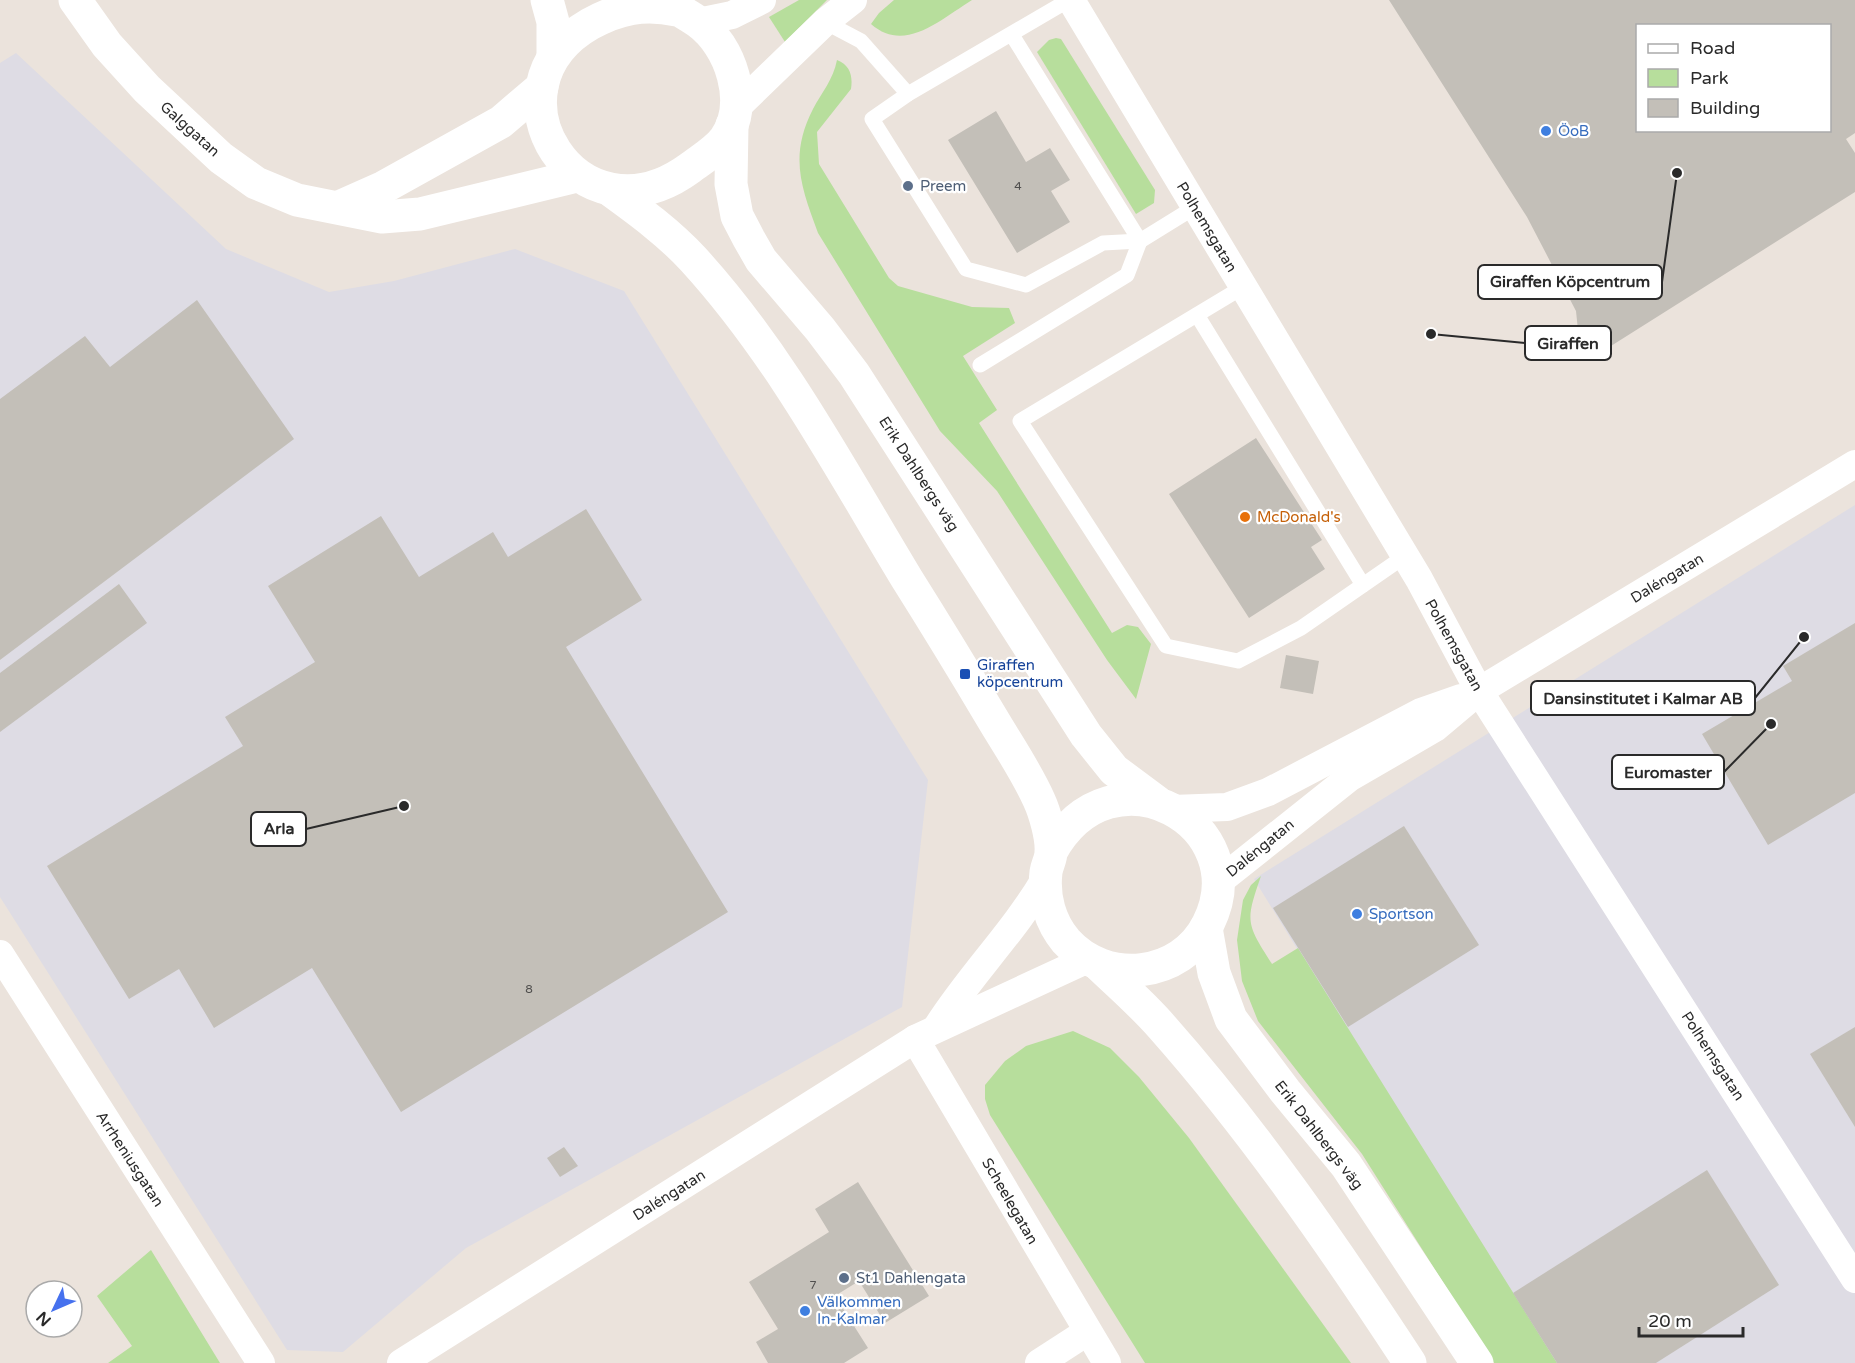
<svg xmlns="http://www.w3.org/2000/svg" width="1855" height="1363" font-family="'Varela Round',sans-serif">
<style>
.industrial{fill:#dedce4}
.green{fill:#b7de9c}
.building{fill:#c3bfb8;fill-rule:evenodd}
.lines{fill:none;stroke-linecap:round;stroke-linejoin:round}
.service{stroke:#fff;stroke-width:15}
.minor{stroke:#fff;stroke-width:28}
.tertiary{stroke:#fff;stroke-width:33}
.secondary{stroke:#fff;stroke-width:33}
.shop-dot{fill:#3f7fe0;stroke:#fff;stroke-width:2}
.service-dot{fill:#5c6f8a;stroke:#fff;stroke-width:2}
.food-dot{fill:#e8710a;stroke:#fff;stroke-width:2}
.transit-dot{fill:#1a4fb4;stroke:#fff;stroke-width:2}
.labels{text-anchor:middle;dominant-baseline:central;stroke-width:4.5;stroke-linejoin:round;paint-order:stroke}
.number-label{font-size:12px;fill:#504f4e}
.street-label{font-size:15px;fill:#2a2a2a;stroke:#fff}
.shop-label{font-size:15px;fill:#366cbe;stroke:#fff;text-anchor:start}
.service-label{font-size:15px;fill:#4e5e75;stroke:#fff;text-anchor:start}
.food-label{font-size:15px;fill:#c56008;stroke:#fff;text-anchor:start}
.transit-label{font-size:15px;fill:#164399;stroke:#fff;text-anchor:start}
.leader{fill:none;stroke:#2a2a2a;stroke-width:2}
.callout-dot{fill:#2a2a2a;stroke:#fff;stroke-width:2}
.callout{fill:#fff;stroke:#2a2a2a;stroke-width:2}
.callout-label{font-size:16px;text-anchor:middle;font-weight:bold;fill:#2a2a2a}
</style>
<rect width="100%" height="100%" fill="#ebe3dc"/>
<g class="industrial">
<path d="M16,53l210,196 103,43 65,-11 121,-32 109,42 304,489 -26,227 -436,241 -123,104 -56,-2 -287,-453v-834z"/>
<path d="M1855,505v858h-302l-299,-484z"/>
</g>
<g class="green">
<path d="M799,0h28l-42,42 -16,-25z"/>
<path d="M894,0h78c-31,19 -67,54 -101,24l8,-11z"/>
<path d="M1056,38l5,1 94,151 -1,13 -18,11 -99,-162 12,-12z"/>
<path d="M837,60c13,5 16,16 14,29l-34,43 2,32 70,114 9,8 74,21 37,1 6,15 -52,33 34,54 -18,13 133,210 15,-8 11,2 13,17 -15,55 -29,-39 -110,-169 -57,-60 -122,-198c-17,-46 -29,-77 -5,-124 9,-17 20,-29 24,-49z"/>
<path d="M1261,876c-16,46 -15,47 11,88l26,-16 259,415h-63l-132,-209 -104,-133 -16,-40 -5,-41 6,-40 8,-15z"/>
<path d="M1073,1031l37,17 29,29 50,61 162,225h-206l-155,-248 -5,-16v-14l20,-24 21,-15z"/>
<path d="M151,1250l69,113h-112l24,-17 -35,-50z"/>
</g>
<g class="building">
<path d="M1389,0h466v133l-9,6 9,14v39l-252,159 -24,-11 -3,-29 -49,-94zM1638,26h192v104h-192z"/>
<path d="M996,111l30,51 24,-14 20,32 -19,11 19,31 -53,31 -69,-113z"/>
<path d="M197,300l97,139 -294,221v-261l85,-63 25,31z"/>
<path d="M1256,438l66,102 -11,7 14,22 -76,49 -80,-124z"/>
<path d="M586,509l56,91 -76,47 162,265 -327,200 -89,-144 -98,60 -35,-59 -50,30 -82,-133 196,-120 -18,-29 90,-55 -47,-76 113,-70 38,61 74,-45 15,25z"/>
<path d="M119,584l28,39 -147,109v-59z"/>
<path d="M1855,623v170l-87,52 -66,-111 90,-53 -9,-15z"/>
<path d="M1286,655l33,6 -6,33 -33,-6z"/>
<path d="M1404,826l75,119 -131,82 -75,-119z"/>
<path d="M1855,1027v100l-45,-73z"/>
<path d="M564,1147l14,19 -18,11 -13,-19z"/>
<path d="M1707,1170l72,115 -123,78h-99l-44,-70z"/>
<path d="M858,1182l71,114 -44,27 -26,-42 -29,18 7,12 5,-4 26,41 -24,15h-76l-12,-21 22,-13 -29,-47 80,-50 -14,-23z"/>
</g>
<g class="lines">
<g class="service">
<path d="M1069,0l-161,94 -36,25 94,150 60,16 77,-42 37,-2 55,-34"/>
<path d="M825,22l36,19 47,53"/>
<path d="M1243,287l-223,134 146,225 72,15 63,-33 104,-72"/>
<path d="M1197,315l166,270"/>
<path d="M980,365l147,-90 13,-34 -128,-206"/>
</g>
<g class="minor">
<path d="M1071,0l348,579 60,112 376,588"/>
<path d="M698,22l34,-7 30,-15"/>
<path d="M736,108l89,-86 28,-22"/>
<path d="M1172,809l55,-2 41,-15 153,-80 40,-14"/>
<path d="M1217,883l132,-105 86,-50 44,-37 376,-227"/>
<path d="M0,954l261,409"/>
<path d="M937,1027c33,-52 77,-95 108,-148"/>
<path d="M915,1039l192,324"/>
<path d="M401,1363l514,-324 173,-80"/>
<path d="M1039,1363l48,-31"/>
</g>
<g class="tertiary">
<path d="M75,0l32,45 40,44 74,69 35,25 41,17 85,17 38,-3 157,-38"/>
<path d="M339,207l45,-20 117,-65 41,-35"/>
</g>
<g class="secondary">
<path d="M547,0l6,22v35"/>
<path d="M663,0c11,8 24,14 35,22 33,24 52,81 27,117 -9,12 -23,20 -35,29 -112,82 -213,-79 -100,-144 29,-16 54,-21 87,-14"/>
<path d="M732,125l-1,59 6,32 12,23 12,21 59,69 34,45 232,361 28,35 43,32"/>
<path d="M610,190c29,21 59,43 83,69 87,95 148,211 214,320 29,46 57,92 85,139 16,27 34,53 47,82 6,13 13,38 12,52 0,7 -4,13 -5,20 -3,25 4,50 20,69 40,45 115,37 142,-17 50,-99 -96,-183 -157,-72"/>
<path d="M1206,928l8,45 17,46 54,72 61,74 131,198"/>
<path d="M1100,966c21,20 43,39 62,61 92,104 172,220 248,336"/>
</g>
</g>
<g class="shop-dot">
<circle cx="1546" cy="131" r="6"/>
<circle cx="1357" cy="914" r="6"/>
<circle cx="805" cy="1311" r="6"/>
</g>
<g class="service-dot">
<circle cx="908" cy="186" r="6"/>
<circle cx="844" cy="1278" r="6"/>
</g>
<circle class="food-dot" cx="1245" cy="517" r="6"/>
<rect class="transit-dot" x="959" y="668" width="12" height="12" rx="3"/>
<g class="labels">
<g class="number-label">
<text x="1018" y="186">4</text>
<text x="529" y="989">8</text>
<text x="813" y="1285">7</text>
</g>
<g class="street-label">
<text transform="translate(190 129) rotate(42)">Galggatan</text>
<text transform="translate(1207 227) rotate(59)">Polhemsgatan</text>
<text transform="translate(919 474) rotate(57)">Erik Dahlbergs väg</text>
<text transform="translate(1667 578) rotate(-31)">Daléngatan</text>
<text transform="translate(1454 645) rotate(61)">Polhemsgatan</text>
<text transform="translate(1260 848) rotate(-39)">Daléngatan</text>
<text transform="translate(1713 1056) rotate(57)">Polhemsgatan</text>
<text transform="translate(1319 1135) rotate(52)">Erik Dahlbergs väg</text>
<text transform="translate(130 1159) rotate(57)">Arrheniusgatan</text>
<text transform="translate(669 1195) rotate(-32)">Daléngatan</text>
<text transform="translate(1010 1201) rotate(60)">Scheelegatan</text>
</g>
<g class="shop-label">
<text x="1558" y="131">ÖoB</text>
<text x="1369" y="914">Sportson</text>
<text x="817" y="1302">Välkommen<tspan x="817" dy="17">In-Kalmar</tspan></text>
</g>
<g class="service-label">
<text x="920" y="186">Preem</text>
<text x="856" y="1278">St1 Dahlengata</text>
</g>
<g class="food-label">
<text x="1257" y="517">McDonald's</text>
</g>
<g class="transit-label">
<text x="977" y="665">Giraffen<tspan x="977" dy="17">köpcentrum</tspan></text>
</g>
</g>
<path class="leader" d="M1677 173L1662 282M1431 334L1525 343M1804 637L1755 698M1771 724L1724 772M404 806L306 829"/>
<g class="callout-dot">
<circle cx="1677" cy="173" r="6"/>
<circle cx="1431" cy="334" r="6"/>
<circle cx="1804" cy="637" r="6"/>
<circle cx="1771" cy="724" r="6"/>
<circle cx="404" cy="806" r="6"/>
</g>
<g class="callout">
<rect x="1478" y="265" width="184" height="34" rx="6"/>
<rect x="1525" y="326" width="86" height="34" rx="6"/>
<rect x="1531" y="681" width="224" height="34" rx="6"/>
<rect x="1612" y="755" width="112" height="34" rx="6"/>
<rect x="251" y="812" width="55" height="34" rx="6"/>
</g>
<g class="callout-label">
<text x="1570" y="287">Giraffen Köpcentrum</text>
<text x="1568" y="349">Giraffen</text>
<text x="1643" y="704">Dansinstitutet i Kalmar AB</text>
<text x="1668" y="778">Euromaster</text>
<text x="279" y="834">Arla</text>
</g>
<rect x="1636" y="24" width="195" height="108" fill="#ffffff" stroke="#aaaaaa" stroke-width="1.5"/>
<rect x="1648" y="44" width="30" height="9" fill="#ffffff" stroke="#aaaaaa" stroke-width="1.5"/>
<text x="1690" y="54" font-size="18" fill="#2a2a2a">Road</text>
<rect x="1648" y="69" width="30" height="18" fill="#b7de9c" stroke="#aaaaaa" stroke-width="1.5"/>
<text x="1690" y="84" font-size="18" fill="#2a2a2a">Park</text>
<rect x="1648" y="99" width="30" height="18" fill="#c3bfb8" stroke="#aaaaaa" stroke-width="1.5"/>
<text x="1690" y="114" font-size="18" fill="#2a2a2a">Building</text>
<g transform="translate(54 1309) rotate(226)"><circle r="28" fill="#ffffff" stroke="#aaaaaa" stroke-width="1.5"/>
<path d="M0-4.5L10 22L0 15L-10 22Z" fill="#4671ee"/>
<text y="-9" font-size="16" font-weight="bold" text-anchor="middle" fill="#2a2a2a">N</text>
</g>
<path d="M1639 1327v9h104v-9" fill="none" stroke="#2a2a2a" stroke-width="3"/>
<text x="1648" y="1327" font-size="18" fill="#2a2a2a" stroke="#ffffff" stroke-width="4.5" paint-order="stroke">20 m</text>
</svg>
